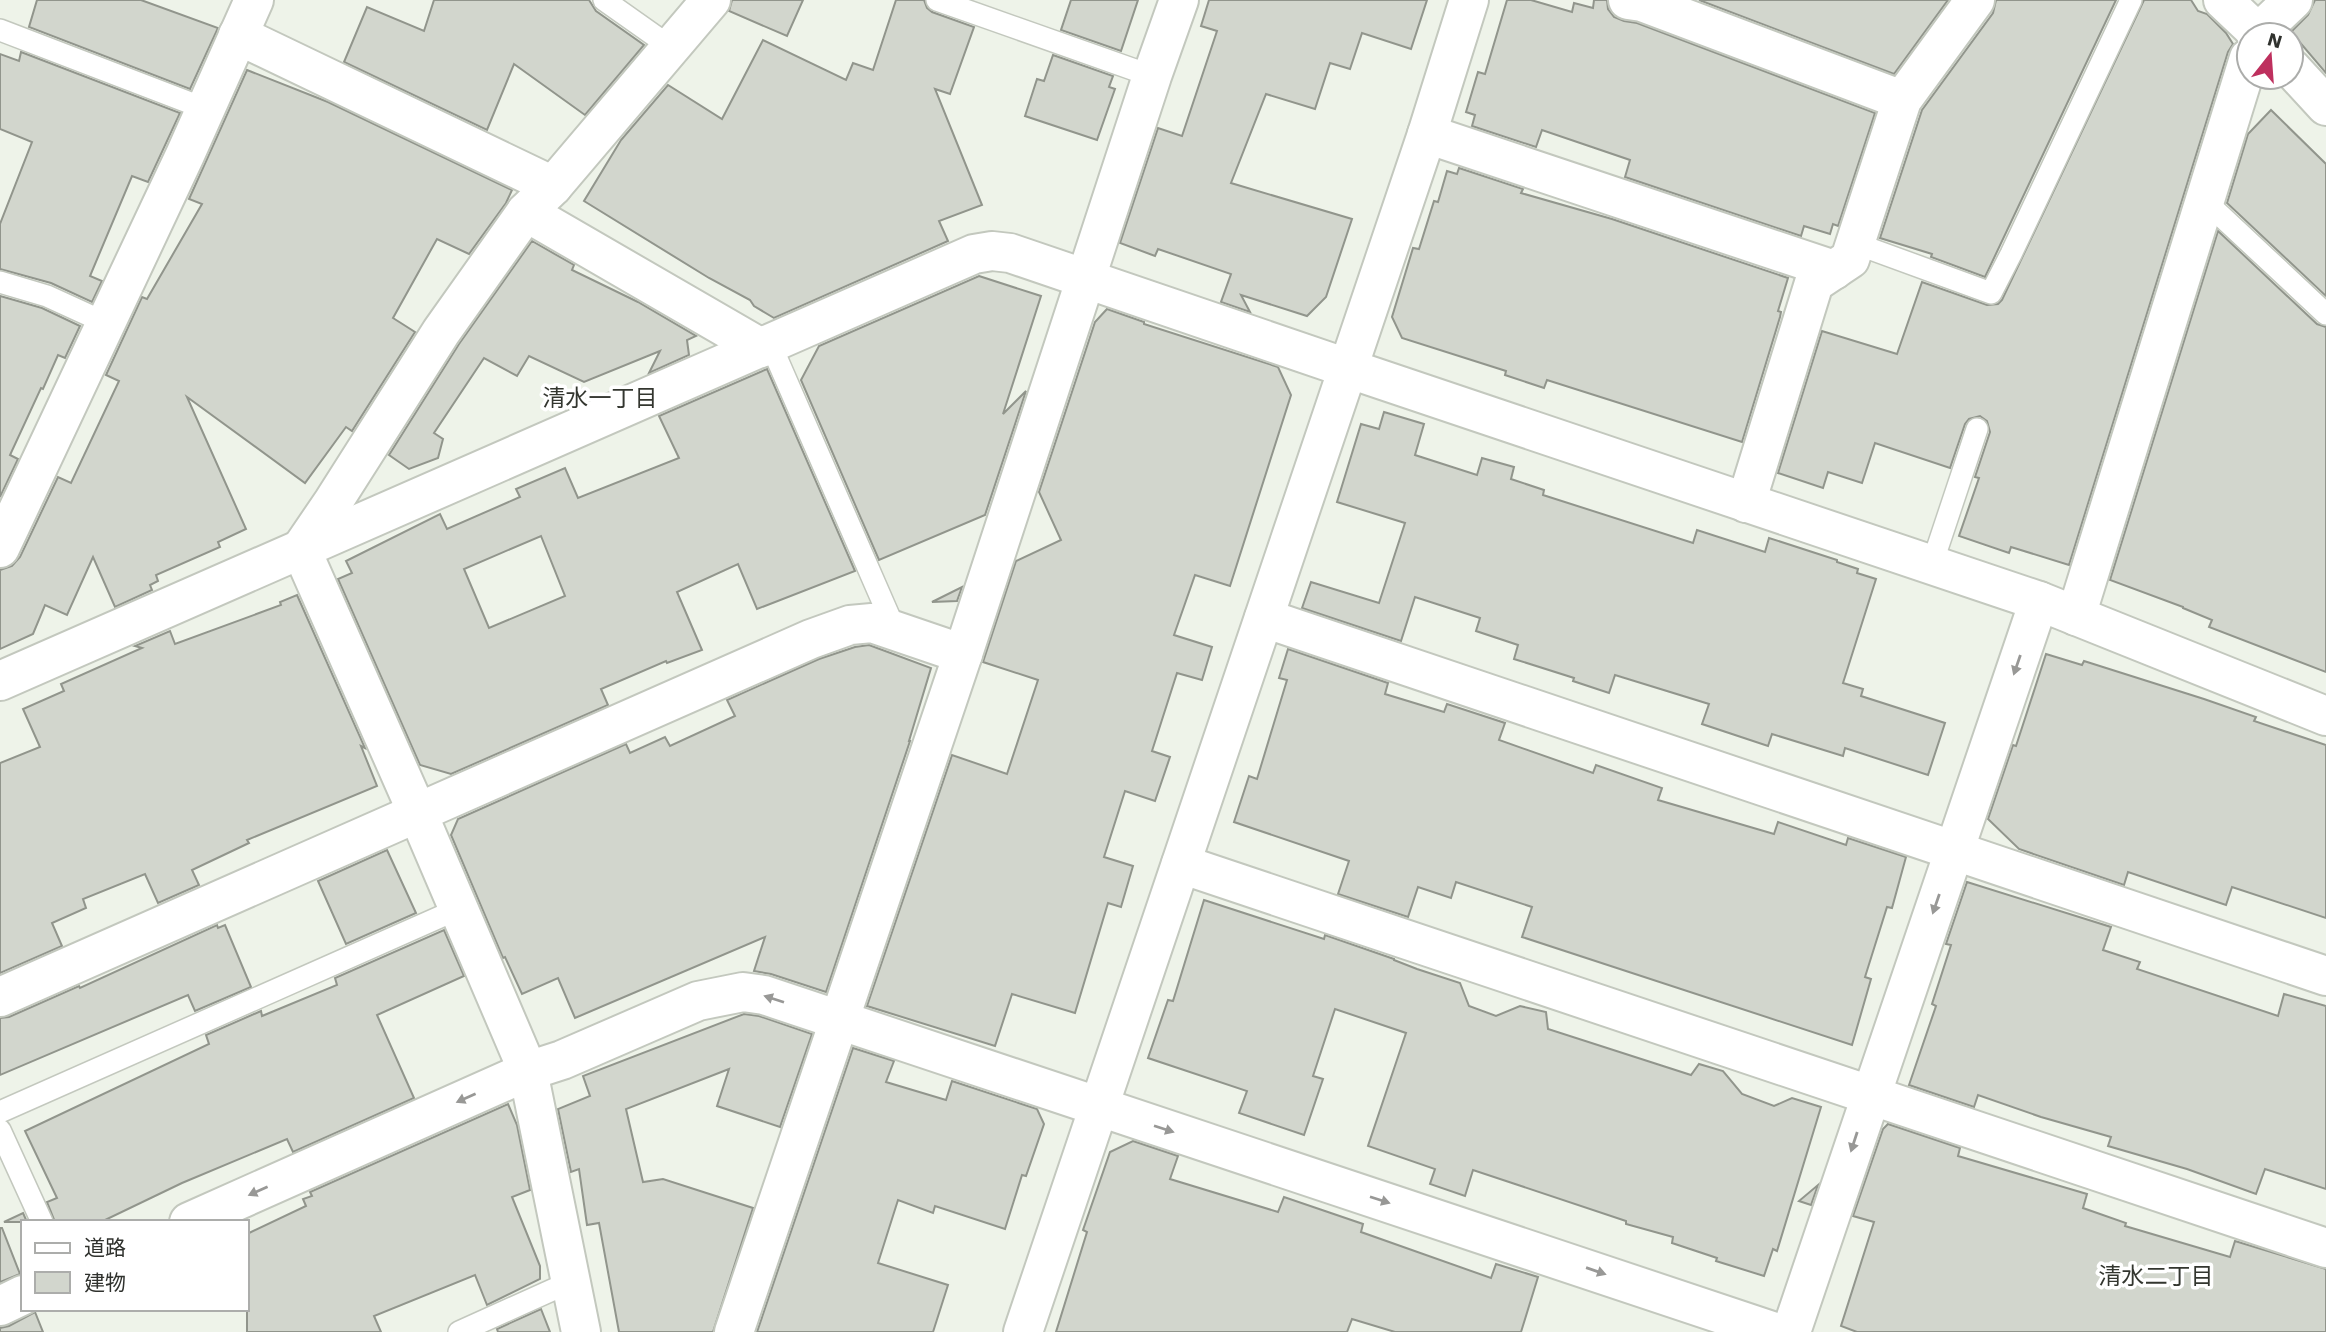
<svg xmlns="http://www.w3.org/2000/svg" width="2326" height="1332" font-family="'Work Sans','Noto Sans JP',sans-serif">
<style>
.building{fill:#d2d6cd;stroke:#91958c;stroke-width:2;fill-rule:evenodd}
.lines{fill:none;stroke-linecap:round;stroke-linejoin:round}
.service-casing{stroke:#c3c8be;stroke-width:24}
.minor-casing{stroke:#c3c8be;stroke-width:42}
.tertiary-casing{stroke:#c3c8be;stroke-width:42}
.service{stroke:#fff;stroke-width:21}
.minor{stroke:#fff;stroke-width:38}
.tertiary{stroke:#fff;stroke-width:38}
.oneway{fill:#989896}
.labels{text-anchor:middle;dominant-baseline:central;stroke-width:7;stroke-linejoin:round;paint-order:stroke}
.neighbourhood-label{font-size:23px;fill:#33362f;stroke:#fff}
</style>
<rect width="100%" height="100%" fill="#eef3e9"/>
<g class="building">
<path d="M37,0h104l77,28 -28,61 -161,-62z"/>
<path d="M434,0h155l7,11 48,34 -59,70 -71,-51 -27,66 -143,-68 23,-55 57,24z"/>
<path d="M732,0h71l-16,36 -58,-25z"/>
<path d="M896,0h28l3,8 5,4 42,15 -24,67 -15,-5 47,116 -43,16 9,20 -174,77 -20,-12 -4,-6 -41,-22 -125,-77 37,-61 47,-55 54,34 41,-79 83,40 7,-17 20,7z"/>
<path d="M1071,0h67l-17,51 -60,-21z"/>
<path d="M1209,0h218l-16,49 -49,-16 -12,36 -20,-6 -15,46 -49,-15 -35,89 121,36 -26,78 -19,19 -66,-21 9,17 -29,-10 10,-28 -73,-25 -3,7 -35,-13 38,-115 24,8 35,-105 -16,-5z"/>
<path d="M1507,0h24l41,12 2,-9 19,5 1,-8h13l1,9 6,8 10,4 13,2 238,90 -37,113 -5,-2 -3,10 -26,-8 -3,10 -176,-59 5,-17 -88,-30 -6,17 -64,-21 3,-11 -9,-3 12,-40 7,2z"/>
<path d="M1699,0h249l-54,74z"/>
<path d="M1996,0h120l-131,277 -54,-20 1,-3 -52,-16 42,-128 71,-97z"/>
<path d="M2144,0h47l7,11 9,3 19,19 7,11 -5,8 -159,513 -58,-18 -2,6 -50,-17 20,-58 -4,-1 15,-45 -3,-11 -7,-5 -11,3 -4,5 -15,44 -75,-25 -13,40 -34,-11 -5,16 -45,-15 44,-142 75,23 25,-72 65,23 11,-1 4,-4z"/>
<path d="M2315,0h11v73l-35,-41 17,-17z"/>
<path d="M21,52l159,61 -32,69 -16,-6 -42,100 12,5 -10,21 -41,-19 -51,-14v-45l32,-82 -32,-13v-75l19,7z"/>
<path d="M1053,55l60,21 -4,11 6,2 -18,51 -72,-24 12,-37 7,2z"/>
<path d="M247,70l81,32 184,88 -6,13 -37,51 -32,-15 -44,79 22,14 -63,99 -6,-4 -41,56 -118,-86 59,132 -28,13 2,5 -64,28 2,6 -8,4 2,5 -37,17 -22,-50 -26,58 -22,-10 -12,29 -33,15v-79l12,-4 8,-9 38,-80 13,6 48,-102 -13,-6 36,-78 5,2 55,-95 -13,-5z"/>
<path d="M2271,110l55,54v132l-99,-93 21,-69z"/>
<path d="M1459,168l64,21 -2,4 91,26 176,59 -10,33 3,1 -1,5 -38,125 -195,-62 -3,8 -39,-13 1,-4 -104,-33 -10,-21 21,-69 6,1 15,-48 4,1 9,-31 10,3z"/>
<path d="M2218,231l99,93 9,3v345l-117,-45 3,-7 -29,-12v-1l-73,-27z"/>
<path d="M532,241l42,24 -2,5 66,32 58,34 -9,4 2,15 -40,18 11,-22 -76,31 -55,-26 -12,20 -33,-18 -50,75 9,6 -5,19 -29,11 -20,-14 70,-111z"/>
<path d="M979,276l62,20 -38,118 23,-23 -41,124 -106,45 -78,-180 18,-34z"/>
<path d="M0,296l42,12 38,18 -15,32 -7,-3 -15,34 -2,-1 -31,67 8,4 -18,38z"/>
<path d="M1107,309l37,13v2l134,43 13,28 -61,191 -35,-11 -21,60 38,12 -10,33 -25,-7 -25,78 18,6 -15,44 -30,-10 -21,66 29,9 -12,41 -13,-4 -33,110 -63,-19 -17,52 -128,-40 85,-251 55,19 31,-94 -55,-18 33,-101 45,-21 -22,-48 56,-170z"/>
<path d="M767,369l88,202 -98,38 -19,-45 -61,28 25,58 -35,13 -1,-2 -65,28 7,16 -157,69 -31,-9 -82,-186 14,-6 -6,-12 94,-47 7,15 73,-32 -4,-8 49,-21 13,30 101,-40 -20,-42zM541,536l24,60 -76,32 -25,-59z"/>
<path d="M1384,412l40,12 -9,31 62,20 5,-17 32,9 -3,12 33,11 -1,5 150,48 4,-13 68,22 4,-14 68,22v2l21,7 -1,4 19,6 -33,104 20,6 -2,7 84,27 -17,52 -83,-27 -2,8 -71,-22 -4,12 -66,-22 7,-20 -94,-29 -6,18 -36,-12 1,-3 -60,-19 4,-14 -42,-14 4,-13 -65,-21 -14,44 -99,-33 9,-26 68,21 26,-80 -68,-21 24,-78 18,5z"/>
<path d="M962,587l-5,14 -25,1z"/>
<path d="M297,595l68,153 -4,-2 16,40 -130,54 2,3 -57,27 7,15 -41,18 -13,-29 -62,25 3,9 -34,15 10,23 -62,27v-210l40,-16 -17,-38 41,-18 -3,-7 81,-36 -7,-2 35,-15 5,13 106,-39 -1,-3z"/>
<path d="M869,645l62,23 -22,73h1l-84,251 -55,-18 -17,-3 11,-34 -190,81 -17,-40 -36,16 -17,-37 -2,1 -52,-123 7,-16 168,-75 4,9 35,-16 5,9 65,-30 -8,-16 92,-41 36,-12z"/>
<path d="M1288,649l100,34 -3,11 59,18 3,-8 58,19 -6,17 94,33 3,-8 66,23 -4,12 116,34 4,-12 68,23 2,-7 58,19 -14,51 -5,-1 -22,70 6,2 -19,66 -330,-108 10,-30 -76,-25 -5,16 -33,-11 -10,30 -70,-23 11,-33 -115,-39 15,-46 8,3 30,-99 -8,-2z"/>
<path d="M2046,654l36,11 2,-4 120,38 52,18 -2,4 72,24v173l-94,-31 -6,18 -98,-33 -4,13 -105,-36 -31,-30 25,-74 3,1z"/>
<path d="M387,850l29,63 -70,31 -28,-63z"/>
<path d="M1967,882l144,45 -8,23 37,12 -3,7 141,47 6,-22 42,12v183l-61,-20 -9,25 -69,-25 -79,-23 3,-9 -70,-20 -63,-22 -4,12 -65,-22 27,-79 -4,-2 19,-59 -5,-1z"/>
<path d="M1204,900l120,39 1,-4 69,24v1l23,9 43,14 9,23 27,10 24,-10 26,6 2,17 143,46 8,-11 24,7 19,23 32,12 18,-8 29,9 -44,144 -4,-2 -9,27 -48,-15 1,-3 -45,-15 1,-6 -47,-13v-3l-153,-51 -8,26 -35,-12 5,-15 -67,-23 38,-113 -71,-24 -22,67 10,3 -19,56 -65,-22 8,-22 -99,-33 20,-58 5,1z"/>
<path d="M217,925l1,3 7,-3 26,62 -56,24 -7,-16 -188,80v-57l9,-1 70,-31 1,2z"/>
<path d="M444,930l20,46 -87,39 37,83 -121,54 -6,-13 -105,44 -81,39h-46l-8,-20 10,-4 -32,-67 184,-87 -3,-9 55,-24 1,5 75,-31 -2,-7z"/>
<path d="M744,1014l15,2 53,18 -32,93 -63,-21 12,-37 -103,40 17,73 20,-3 90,29 -40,124h-94l-20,-109 -12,2 -8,-56 -8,3 -13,-63 32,-13 -7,-20z"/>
<path d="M853,1048l41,13 -8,21 60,18 6,-19 85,28 7,15 -18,52 -4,-1 -17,54 -70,-23 -2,7 -35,-13 -20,63 70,22 -15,47h-176z"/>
<path d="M508,1104l9,21 13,65 -18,7 28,69v13l-53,26 -12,-30 -101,41 7,16h-134v-98l59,-28 -3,-7 9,-3 -2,-4z"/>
<path d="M1888,1124l72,24 -2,8 129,38 -4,14 43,15 -1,3 105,31 5,-16 91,28v63h-469l-16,-6 33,-104 -21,-6 30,-87z"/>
<path d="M1133,1141l45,15 -8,23 108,33 6,-15 79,27 -2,8 130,46 5,-14 42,13 -17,55h-126l-43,-13 -5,13h-291l31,-100 -4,-2 27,-78z"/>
<path d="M1818,1185l-7,20 -12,-4z"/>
<path d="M23,1213l4,9h-23z"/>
<path d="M0,1228h2l18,46 -20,8z"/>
<path d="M541,1309l9,23h-52l-1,-3z"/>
<path d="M35,1312l8,20h-43v-4l9,-2z"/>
</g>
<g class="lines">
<g class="service-casing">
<g id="service">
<path d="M604,0l68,48"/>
<path d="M937,0l215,76"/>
<path d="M0,30l206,79"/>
<path d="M2204,200l122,114"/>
<path d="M1857,244l134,49 20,-39 120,-254"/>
<path d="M0,282l47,14 59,27"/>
<path d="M770,343l126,289"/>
<path d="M1932,564l45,-135"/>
<path d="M0,1112l458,-203"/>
<path d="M0,1130l42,92"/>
<path d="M459,1332l111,-50"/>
</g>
</g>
<g class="minor-casing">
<g id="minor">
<path d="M1628,0l14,2 260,98"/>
<path d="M238,35l315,151"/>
<path d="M2256,35l37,-35"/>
<path d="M1427,134l407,136"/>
<path d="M526,212l235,136"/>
<path d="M1746,503l68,-220 36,-24 52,-159 73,-100"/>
<path d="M0,548l185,-393 69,-155"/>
<path d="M2076,616l173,-558"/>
<path d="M1264,618l1062,358"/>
<path d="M0,681l974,-427 18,-3 18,2 337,115"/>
<path d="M1181,864l1145,384"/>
<path d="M0,997l811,-358 39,-14 22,-2 91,31"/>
<path d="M189,1222l339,-151 34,-11 136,-59 45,-9 21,3 1011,337"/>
<path d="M0,1306l23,-11"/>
<path d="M581,1332l-53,-261 -110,-257 -117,-265 32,-47 108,-170 85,-120 27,-26 158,-186"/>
<path d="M734,1332l229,-678 189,-578 27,-76"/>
<path d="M1791,1332l248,-731"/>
</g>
</g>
<g class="tertiary-casing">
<g id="tertiary">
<path d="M2223,0l37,35"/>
<path d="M2291,68l35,38"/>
<path d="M1347,368l692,233 287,115"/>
<path d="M1023,1332l404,-1198 42,-134"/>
</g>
</g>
<use href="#service" class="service"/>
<use href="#minor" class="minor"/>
<use href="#tertiary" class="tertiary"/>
</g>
<defs><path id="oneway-solid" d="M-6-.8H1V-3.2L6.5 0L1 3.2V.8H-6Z" transform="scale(1.75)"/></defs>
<g class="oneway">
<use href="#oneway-solid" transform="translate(2017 665) rotate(109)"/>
<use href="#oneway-solid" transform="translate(1936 904) rotate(109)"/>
<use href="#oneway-solid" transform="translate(774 999) rotate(-162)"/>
<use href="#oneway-solid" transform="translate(466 1098) rotate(156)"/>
<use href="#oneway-solid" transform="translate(1164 1129) rotate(18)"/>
<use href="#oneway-solid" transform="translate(1854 1142) rotate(108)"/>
<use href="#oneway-solid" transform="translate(258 1191) rotate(156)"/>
<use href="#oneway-solid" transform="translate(1380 1200) rotate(18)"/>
<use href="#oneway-solid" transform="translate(1596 1271) rotate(19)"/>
</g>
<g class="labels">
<g class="neighbourhood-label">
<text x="600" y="398">清水一丁目</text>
<text x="2156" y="1276">清水二丁目</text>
</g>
</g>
<rect x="21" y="1220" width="228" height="91" fill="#ffffff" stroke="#acadab" stroke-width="2"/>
<rect x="35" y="1243" width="35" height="10" fill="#ffffff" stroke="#acadab" stroke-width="2"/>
<text x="84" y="1255" font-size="21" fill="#30322e">道路</text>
<rect x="35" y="1272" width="35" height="21" fill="#d2d6cd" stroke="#acadab" stroke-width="2"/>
<text x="84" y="1290" font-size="21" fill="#30322e">建物</text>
<g transform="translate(2270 56) rotate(17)"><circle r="33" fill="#ffffff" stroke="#acadab" stroke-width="2"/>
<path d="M0-5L12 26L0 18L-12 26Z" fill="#be305e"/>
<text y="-10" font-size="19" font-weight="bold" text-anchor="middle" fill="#30322e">N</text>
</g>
</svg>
